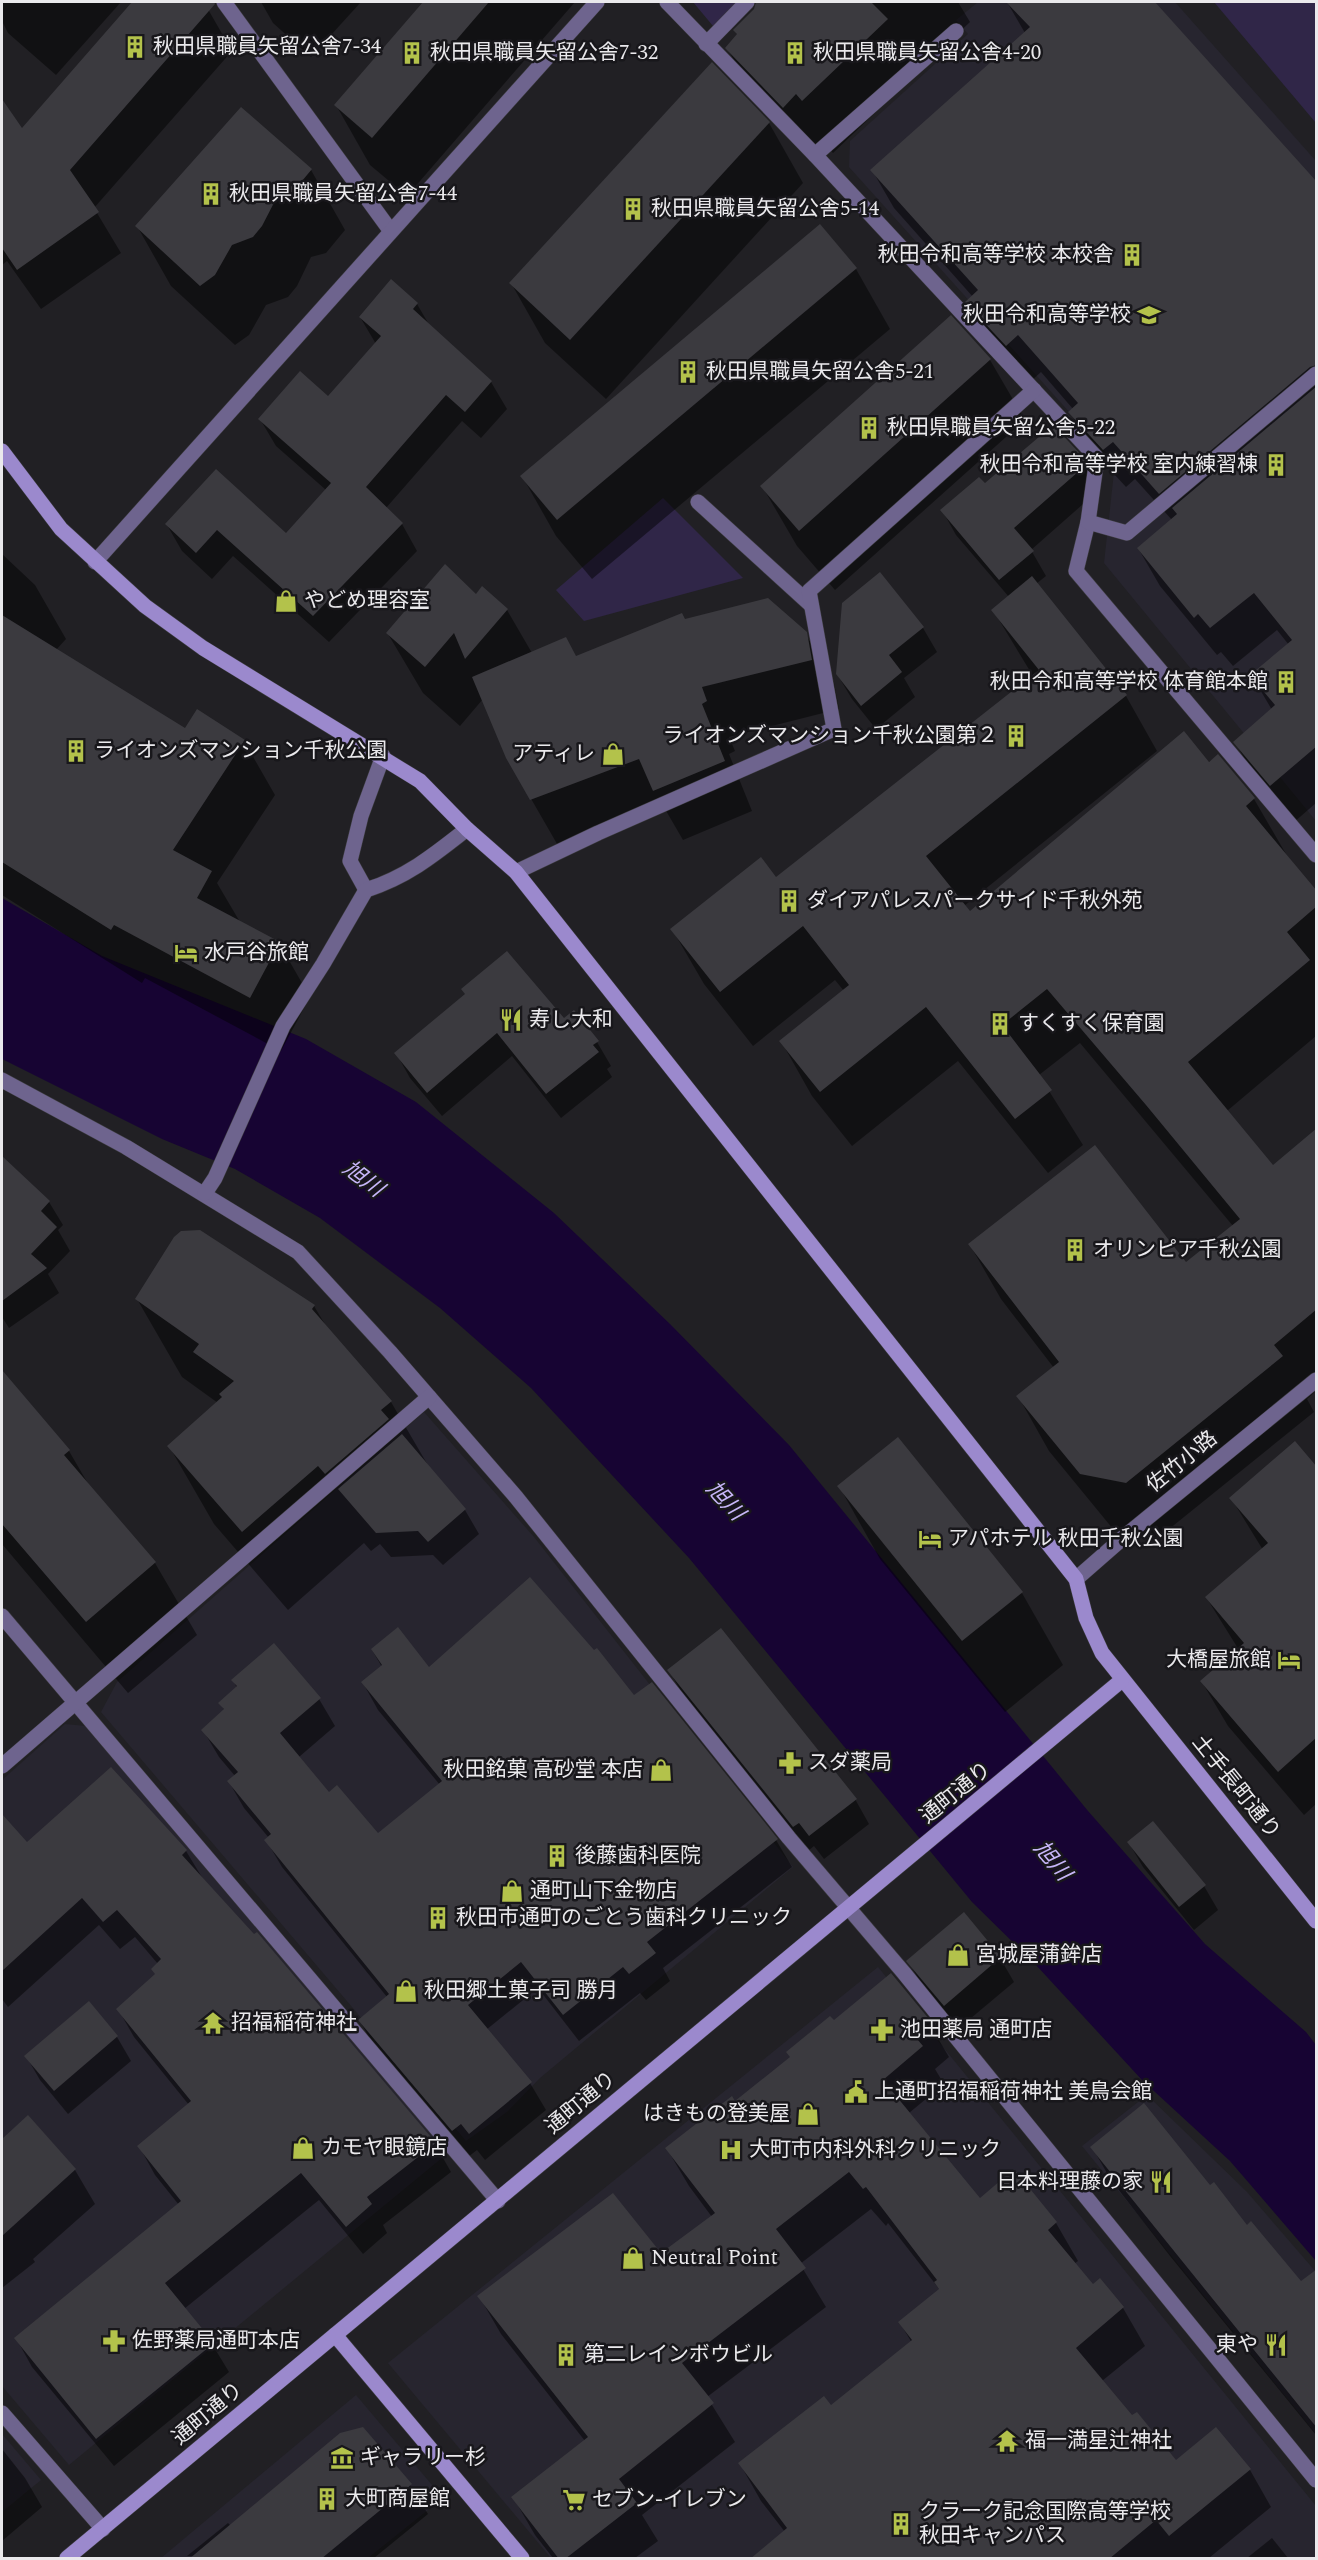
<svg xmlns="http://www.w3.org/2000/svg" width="1318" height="2560" font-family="Spectral,'Noto Sans JP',serif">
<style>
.built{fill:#27252f}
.green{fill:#302648}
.water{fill:#170433}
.shadow{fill:#0007}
.building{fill:#3b3a3f}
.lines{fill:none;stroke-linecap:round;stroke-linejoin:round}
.street-casing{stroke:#3d3c40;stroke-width:16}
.secondary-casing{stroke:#3d3c40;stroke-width:16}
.street{stroke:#6e648e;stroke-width:15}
.secondary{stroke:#9b89cd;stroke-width:15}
.labels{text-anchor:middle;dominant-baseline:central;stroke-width:5;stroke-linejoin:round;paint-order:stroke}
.poi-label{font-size:21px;fill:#eae9ec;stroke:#18171b;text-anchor:start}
.street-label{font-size:21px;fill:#eae9ec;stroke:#18171b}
.water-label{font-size:22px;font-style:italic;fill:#c7b6f8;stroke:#18171b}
</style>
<rect width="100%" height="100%" fill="#212024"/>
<g class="built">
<path d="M978,2h197l141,159v660l-212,-258 11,-100 -266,-296 1,-26 118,-107 -12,-14z"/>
<path d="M424,1412l110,125 259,330 -253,211 -33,34 -41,29 -365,-429 16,-30z"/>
<path d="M65,1724l21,2 362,427 -379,312 -67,-79v-606z"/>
<path d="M878,1967l438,539v52h-765l-163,-195z"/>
<path d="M1147,2095l100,97 69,80v162l-234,-288z"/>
<path d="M356,2395l87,103 -75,60h-207z"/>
<path d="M2,2434l39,46 -39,32z"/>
</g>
<g class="green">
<path d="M693,2h44l-24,24z"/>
<path d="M1214,2h102v121z"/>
<path d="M663,498l80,80 -159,43 -28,-31z"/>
</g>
<path class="water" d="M2,898l100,58 204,83 110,63 138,111 116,111 119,121 299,366 117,133 101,88 10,13v216l-86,-100 -88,-81 -106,-115 -64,-63 -283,-344 -158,-170 -91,-80 -120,-90 -85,-49 -73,-30 -160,-80z"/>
<g class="shadow">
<path d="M2,2h119l-65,73 -48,-42 -6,-12z"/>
<path d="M134,2h64l11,9 23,40 -138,157 27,45 -80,56 -34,-48 -5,4v-163l20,28z"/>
<path d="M261,2h100l-50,55 -38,-34z"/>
<path d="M425,2h150l-168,194 -37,-31 -34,-60z"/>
<path d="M761,2h20l3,2 3,-2h171l12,20 -137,131 -6,-7 -13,14 -57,-60 -30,-52 11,-13 -3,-5z"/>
<path d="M1007,2h146l163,183v618l-23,20 -36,-43 -22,-38 37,-32 -20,-34 37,-31 -12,-15 -44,36 -12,-14 -4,3 -57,-69 -22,-38 34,-28 -37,-41 -9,8 -34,-37 -22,-38 3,-3 -32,-37 -12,11 -40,-43 -22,-38 6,-5 -79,-89 -22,-38 153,-137z"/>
<path d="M712,64l57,59 34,60 -197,216 -61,-56 -34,-60z"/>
<path d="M311,170l34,60 -19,23 -15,4 -14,29 -9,11 -22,8 -17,30 -14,10 -64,-59 -34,-60z"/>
<path d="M856,269l34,60 -298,250 -36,-43 -34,-60z"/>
<path d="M417,304l14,24 60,54 16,27 -26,29 -19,-17 -76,87 16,16 15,27 -88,91 -96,-86 -21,23 -30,-28 -15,-26 119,11 40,-46 -50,-44 -16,-27 68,-21 48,-54 -16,-27z"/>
<path d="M950,317l40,43 35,60 -190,170 -38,-44 -35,-60z"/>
<path d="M1085,462l14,28 -68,60 15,26 -10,8 90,112 31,55 -193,155 6,7 248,-157 36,43 32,55 30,39v143l-89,75 46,56 43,-37v261l-9,8 7,13 -156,126 -45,-9 -64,-78 -31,-55 36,-28 -53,-69 -31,-54 216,19 47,-38 -153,-183 -41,32 44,70 -35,28 -90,-112 -106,85 -40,-50 -31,-55 63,-50 -9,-11 -82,66 -49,-62 -32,-55 104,-50 257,-203 -40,-66 16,-13 -53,-62 -14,-25 43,-24z"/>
<path d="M2,554l33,31 31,54 -10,11 129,80 59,11 31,54 -58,88 23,39 39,21 31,54 -29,54 -136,-73 -3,5 -140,-88z"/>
<path d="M880,574l43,54 14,24 -33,26 11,19 -39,32 -24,-30 -15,-25z"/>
<path d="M483,589l24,21 25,43 44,4 109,-36 120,12 29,50 5,26 -110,28 6,14 -6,3 23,57 -69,29 -18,-31 -105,40 -53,-92 -24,-58 -23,27 -37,-33 -35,-59 88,-37z"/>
<path d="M466,995l98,25 10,-8 23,30 14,24 -4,3 5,8 -51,41 -49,-62 -70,60 -32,-38 -14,-25z"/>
<path d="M4,1161l45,41 14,23 -5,5 12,21 -22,23 11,19 -50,35 -7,-11v-153z"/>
<path d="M137,1299l177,7 15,25 62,71 38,65 36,43 14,24 -36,31 -10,-10 -42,2 -11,-13 -9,7 -7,-8 -76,67 -74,-86 -45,-78 49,-43 -36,-26z"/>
<path d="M9,1380l60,71 21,36 65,76 42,72 -69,58 -126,-149v-157z"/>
<path d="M1316,1469v335l-12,11 -76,-89 -26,-44 37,-32 -33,-53 57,-47 -32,-52z"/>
<path d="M839,1486l183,107 41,72 -58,47 -125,-153z"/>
<path d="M372,1650l56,19 206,28 17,-13 125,156 16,27 -129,101 7,13 -24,19 -6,-7 -61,48 -41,-53 -52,42 44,53 16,27 -61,50 -8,-10 -9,7 -93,-109 -15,-27 27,-24 -105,-130 -16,-27 3,-2 -25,-30 -15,-26 6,-6 -16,-19 -16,-27 22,-19 -5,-8 17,-15 -4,-8 86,19 16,27 -36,31 30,37 49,41 62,-50 -62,-75 -15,-27 19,-16z"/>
<path d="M669,1670l186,129 14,25 -45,35 -10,-13 -6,5 -125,-156z"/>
<path d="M111,1770l75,81 17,28 51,57 3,-2 178,210 16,28 -68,53 4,8 -24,21 -44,-54 -135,109 28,35 17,28 -115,94 -82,-99 -16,-29 163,-133 -24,-30 -16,-29 50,-41 -55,-68 -16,-28 38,-34 2,-11 -23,-27 -15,12 -21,-24 -91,82 -6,-8v-111z"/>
<path d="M1153,1823l51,63 14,24 -24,20 -51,-63 -14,-24z"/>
<path d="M964,1914l36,44 14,24 -56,47 -36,-44 -14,-24z"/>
<path d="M89,2003l28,34 14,24 -63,53 -28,-34 -14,-24z"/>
<path d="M927,2020l22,37 -14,12 9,15 -35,29 71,87 34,-28 42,51 22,38 -4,3 18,22 7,-6 24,28 22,38 -43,35 30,36 43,45 75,8 21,37 -62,51h-457l33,-26 -24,-31 -21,-37 91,-57 81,-64 -12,-20 40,-33 -52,-67 -2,3 -15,-17 -71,55 26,43 -119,90 28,45 -93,73 16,26 -23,17h-82l-18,-23 -22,-38 72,-56 -84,-107 -22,-38 181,-41 52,-38 -23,-31 -22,-37 68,-46 99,-81z"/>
<path d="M28,2117l47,53 20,34 -62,55 2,3 -33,26v-147z"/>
<path d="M1092,2147l117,40 92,96 15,9v143l-146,-179 -59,-76z"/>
<path d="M2,2449l23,29 17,29 -40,34z"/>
<path d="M410,2485l18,29 -54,44 -187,-2 41,-33 3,3z"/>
<path d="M1272,2538l16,20h-41z"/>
</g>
<g class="building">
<path d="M132,2h82l1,2 -145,166 29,42 -82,58 -15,-22v-149l20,29z"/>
<path d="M423,2h66l-117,136 -38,-33z"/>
<path d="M756,2h115l17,17 -86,82 -6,-7 -13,14 -58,-60 12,-14 -4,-4 21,-21z"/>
<path d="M1006,2h149l162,180v183l-7,2 -151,127 -46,-52 -10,8 -35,-38 10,-9 -60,-68 -12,11 -41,-44 13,-12 -108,-120 160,-143z"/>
<path d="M712,62l58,60 -200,218 -61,-57z"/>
<path d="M241,107l71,62 -20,24 -15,4 -15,29 -9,11 -21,8 -17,30 -15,11 -65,-60z"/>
<path d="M820,224l37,44 -300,252 -37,-44z"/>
<path d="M391,279l27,24 -5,6 79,72 -27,31 -19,-17 -80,92 37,36 -90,93 -96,-86 -21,23 -31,-29 51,-55 70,64 45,-50 -73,-64 42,-48 28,25 53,-60 -22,-19z"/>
<path d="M951,315l40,44 -192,172 -39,-45z"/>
<path d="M1317,386v360l-47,40 -37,-44 42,-37 -25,-30 42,-35 -38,-47 -44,35 -12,-14 -4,4 -57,-70 40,-34 -5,-6z"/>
<path d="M1053,425l34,36 -1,4 -72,63 20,23 -35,29 -59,-70 39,-33 6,6z"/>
<path d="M445,564l31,30 6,-8 26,23 -43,50 -11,-26 -29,34 -39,-34z"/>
<path d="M880,572l44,55 -35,28 13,17 -41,34 -25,-32 6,-71z"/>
<path d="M1032,576l95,119 -201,161 44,55 214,-180 25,31 9,-8 37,44 -9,8 71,85v15l-30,26 23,28 -122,102 85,103 44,-37v181l-43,36 9,11 -157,127 -46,-9 -64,-78 43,-34 -91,-118 127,-99 91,117 54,-43 -94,-114 -99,-116 -45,36 50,65 -37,29 -89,-112 -106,85 -41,-51 70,-56 -46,-59 -83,66 -50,-63 91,-72 15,20 263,-207 -48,-60z"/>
<path d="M768,598l39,34 5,28 -110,27 5,14 -5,3 23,57 -72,30 -14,-32 -109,41 -24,-42 -34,-81 94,-40 10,19 106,-43 3,6z"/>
<path d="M2,615l183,113 12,-19 48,31 -72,110 39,21 -15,27 83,44 -30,56 -136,-73 -3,5 -109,-68z"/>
<path d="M507,951l57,67 10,-8 25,31 -6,4 6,7 -53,42 -49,-61 -70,60 -33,-40 71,-59 -4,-5z"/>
<path d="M2,1156l48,45 -9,10 16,16 -26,27 16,14 -45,33z"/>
<path d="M200,1230l115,75 -3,4 80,92 -11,9 8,9 -64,55 -7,-8 -76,66 -75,-86 55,-49 -3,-3 15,-13 -41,-29 6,-8 -64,-45 39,-62 7,-6z"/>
<path d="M2,1370l68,80 -6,5 92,107 -70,60 -84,-98z"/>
<path d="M402,1434l64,75 -38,33 -10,-11 -42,2 -38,-44z"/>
<path d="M898,1437l125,155 -61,49 -125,-155z"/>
<path d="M1295,1441l22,26v270l-39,35 -78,-91 44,-38 -39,-46 63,-54 -39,-45z"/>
<path d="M530,1577l64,73 3,-2 37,47 18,-13 126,157 -131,103 9,11 -27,21 -6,-7 -60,48 -42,-53 -53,43 64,77 -63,52 -8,-10 -9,7 -94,-111 31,-26 -125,-154 7,-6 -44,-53 11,-9 -37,-42 23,-21 -6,-6 19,-17 -6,-6 43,-37 47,55 -41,35 49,59 8,-7 41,48 64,-52 -81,-99 21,-17 -11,-16 27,-22 31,40z"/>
<path d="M721,1628l136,171 -48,37 -10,-13 -6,4 -126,-157z"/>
<path d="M111,1767l76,83 -5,5 72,79 3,-2 179,211 -69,54 5,7 -26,23 -45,-54 -136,110 49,60 -118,96 -82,-101 167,-137 -44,-55 54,-45 -75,-92 39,-35 -4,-5 10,-10 -44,-49 -14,12 -21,-24 -80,73v-157l25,28z"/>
<path d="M1153,1821l53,64 -27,22 -52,-65z"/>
<path d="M964,1912l37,45 -57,49 -38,-45z"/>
<path d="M891,1973l38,46 -17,14 11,13 -40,34 97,118 34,-29 43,53 -9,8 45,54 7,-6 24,29 -48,41 56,67 5,-3 39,48 40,-33 35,42 -82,67 -13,-16 -47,39h-359l37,-31 -49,-65 86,-67 7,9 81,-65 -14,-18 41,-33 -5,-7 3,-2 -71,-93 -3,2 -14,-17 -73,57 30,39 -124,95 32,40 -95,76 18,24 -72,56h-6l-48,-62 77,-60 -111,-141 136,-103 48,60 54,-40 -50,-65 67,-52 3,5 55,-44 -4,-5 44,-36 4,4z"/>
<path d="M89,2001l29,35 -64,55 -30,-35z"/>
<path d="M1144,2103l66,82 4,-3 33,43 4,-4 50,60 16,-12v159l-227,-281z"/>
<path d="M28,2115l48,54 -74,67v-97z"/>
<path d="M363,2427l49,57 -91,75h-132l151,-126z"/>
</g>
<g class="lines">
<g class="street-casing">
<g id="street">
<path d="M224,2l166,228"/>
<path d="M667,2l148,153 282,303 -9,64 -12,49 240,284"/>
<path d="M706,44l41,-42"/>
<path d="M815,155l141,-124"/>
<path d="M698,502l113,103"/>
<path d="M1088,522l39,11 189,-159"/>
<path d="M95,562l502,-560"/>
<path d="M516,872l82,-39 236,-104 -25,-138 225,-201"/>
<path d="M366,890l-16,-29 11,-45 22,-60"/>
<path d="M2,1080l124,67 172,105 92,100 126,145 273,341 115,135 412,507"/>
<path d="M205,1193l10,-15 68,-152 40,-62 43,-74c41,-13 68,-35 101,-61"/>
<path d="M1076,1579l48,-42 192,-157"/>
<path d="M2,1616l496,585"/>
<path d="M2,1766l427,-369"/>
<path d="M2,2413l101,116"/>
</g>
</g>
<g class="secondary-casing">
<g id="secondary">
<path d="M2,451l59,78 84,77 58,42 217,133 47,48 49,43 560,707 10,39 16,35 214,268"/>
<path d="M335,2335l187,223"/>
<path d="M67,2558l1055,-878"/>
</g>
</g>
<use href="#street" class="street"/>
<use href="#secondary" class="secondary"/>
</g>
<defs>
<g id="building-bare" transform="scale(1.8)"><path d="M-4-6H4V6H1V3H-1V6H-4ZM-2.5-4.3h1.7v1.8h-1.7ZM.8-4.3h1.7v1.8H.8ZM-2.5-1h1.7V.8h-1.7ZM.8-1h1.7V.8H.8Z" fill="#b3c24b" stroke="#18171b" stroke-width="2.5" paint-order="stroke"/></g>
<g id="school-bare" transform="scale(1.8)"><path d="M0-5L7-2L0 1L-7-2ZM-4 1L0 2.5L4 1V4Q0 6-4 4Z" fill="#b3c24b" stroke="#18171b" stroke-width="2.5" paint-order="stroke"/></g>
<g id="shop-bare" transform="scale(1.8)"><path d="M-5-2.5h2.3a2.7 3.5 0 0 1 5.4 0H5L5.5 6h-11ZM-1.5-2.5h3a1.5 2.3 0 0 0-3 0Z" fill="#b3c24b" stroke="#18171b" stroke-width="2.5" paint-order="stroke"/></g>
<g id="hotel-bare" transform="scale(1.8)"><path d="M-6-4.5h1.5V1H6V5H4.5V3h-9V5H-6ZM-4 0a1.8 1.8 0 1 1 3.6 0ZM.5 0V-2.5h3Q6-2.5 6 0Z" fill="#b3c24b" stroke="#18171b" stroke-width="2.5" paint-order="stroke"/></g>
<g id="restaurant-bare" transform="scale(1.8)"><path d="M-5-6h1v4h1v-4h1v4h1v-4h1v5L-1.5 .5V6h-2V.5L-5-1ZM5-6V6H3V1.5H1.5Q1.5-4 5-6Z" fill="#b3c24b" stroke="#18171b" stroke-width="2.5" paint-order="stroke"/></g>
<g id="pharmacy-bare" transform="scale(1.8)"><path d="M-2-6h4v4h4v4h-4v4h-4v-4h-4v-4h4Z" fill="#b3c24b" stroke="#18171b" stroke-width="2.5" paint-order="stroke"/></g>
<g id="temple-bare" transform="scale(1.8)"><path d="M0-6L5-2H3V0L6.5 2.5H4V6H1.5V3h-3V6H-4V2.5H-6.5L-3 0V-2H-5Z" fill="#b3c24b" stroke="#18171b" stroke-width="2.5" paint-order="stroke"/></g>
<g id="civic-bare" transform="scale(1.8)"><path d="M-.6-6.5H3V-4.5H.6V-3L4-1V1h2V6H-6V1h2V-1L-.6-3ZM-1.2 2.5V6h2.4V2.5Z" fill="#b3c24b" stroke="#18171b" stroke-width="2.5" paint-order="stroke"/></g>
<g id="hospital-bare" transform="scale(1.8)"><path d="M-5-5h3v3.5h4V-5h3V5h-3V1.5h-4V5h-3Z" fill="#b3c24b" stroke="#18171b" stroke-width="2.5" paint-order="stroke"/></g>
<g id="museum-bare" transform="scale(1.8)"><path d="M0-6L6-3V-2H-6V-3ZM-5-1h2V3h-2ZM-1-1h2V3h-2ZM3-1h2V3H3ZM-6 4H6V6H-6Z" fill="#b3c24b" stroke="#18171b" stroke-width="2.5" paint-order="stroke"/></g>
<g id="supermarket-bare" transform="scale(1.8)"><path d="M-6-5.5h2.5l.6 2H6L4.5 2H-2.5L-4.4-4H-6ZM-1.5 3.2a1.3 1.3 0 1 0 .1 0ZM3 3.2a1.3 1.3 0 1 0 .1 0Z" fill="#b3c24b" stroke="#18171b" stroke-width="2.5" paint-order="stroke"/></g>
</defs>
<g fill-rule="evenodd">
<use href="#building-bare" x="135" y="47"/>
<use href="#building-bare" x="412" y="53"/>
<use href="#building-bare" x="795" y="53"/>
<use href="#building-bare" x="211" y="194"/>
<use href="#building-bare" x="633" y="209"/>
<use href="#building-bare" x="1132" y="255"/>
<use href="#school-bare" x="1149" y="315"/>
<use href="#building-bare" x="688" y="372"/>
<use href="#building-bare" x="869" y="428"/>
<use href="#building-bare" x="1276" y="465"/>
<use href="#shop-bare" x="286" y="601"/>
<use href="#building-bare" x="1286" y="682"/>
<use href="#building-bare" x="1016" y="736"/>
<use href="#building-bare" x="76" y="751"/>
<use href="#shop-bare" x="613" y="754"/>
<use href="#building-bare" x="789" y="901"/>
<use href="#hotel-bare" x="186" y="953"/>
<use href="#restaurant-bare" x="511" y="1020"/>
<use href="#building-bare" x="1000" y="1024"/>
<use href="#building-bare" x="1075" y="1250"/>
<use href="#hotel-bare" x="930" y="1539"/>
<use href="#hotel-bare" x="1289" y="1660"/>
<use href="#pharmacy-bare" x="790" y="1763"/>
<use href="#shop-bare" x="661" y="1770"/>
<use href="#building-bare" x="557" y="1856"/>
<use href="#shop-bare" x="512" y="1891"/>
<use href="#building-bare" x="438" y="1918"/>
<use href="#shop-bare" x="958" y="1955"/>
<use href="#shop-bare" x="406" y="1991"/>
<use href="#temple-bare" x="213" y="2023"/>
<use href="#pharmacy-bare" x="882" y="2030"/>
<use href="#civic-bare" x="856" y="2092"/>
<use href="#shop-bare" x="808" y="2114"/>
<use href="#shop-bare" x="303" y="2148"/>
<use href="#hospital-bare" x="731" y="2150"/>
<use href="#restaurant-bare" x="1161" y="2182"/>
<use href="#shop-bare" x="633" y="2258"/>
<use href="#pharmacy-bare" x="114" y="2341"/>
<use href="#restaurant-bare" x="1276" y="2345"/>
<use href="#building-bare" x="566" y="2355"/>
<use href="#temple-bare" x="1007" y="2441"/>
<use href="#museum-bare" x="342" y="2458"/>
<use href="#building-bare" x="327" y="2499"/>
<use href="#supermarket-bare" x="574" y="2500"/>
<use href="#building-bare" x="901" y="2524"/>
</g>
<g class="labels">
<g class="poi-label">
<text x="153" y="47">秋田県職員矢留公舎7-34</text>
<text x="430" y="53">秋田県職員矢留公舎7-32</text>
<text x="813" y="53">秋田県職員矢留公舎4-20</text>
<text x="229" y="194">秋田県職員矢留公舎7-44</text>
<text x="651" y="209">秋田県職員矢留公舎5-14</text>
<text x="1114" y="255" text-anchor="end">秋田令和高等学校 本校舎</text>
<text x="1131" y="315" text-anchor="end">秋田令和高等学校</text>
<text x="706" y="372">秋田県職員矢留公舎5-21</text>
<text x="887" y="428">秋田県職員矢留公舎5-22</text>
<text x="1258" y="465" text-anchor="end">秋田令和高等学校 室内練習棟</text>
<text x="304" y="601">やどめ理容室</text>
<text x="1268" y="682" text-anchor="end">秋田令和高等学校 体育館本館</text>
<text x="998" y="736" text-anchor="end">ライオンズマンション千秋公園第２</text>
<text x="94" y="751">ライオンズマンション千秋公園</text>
<text x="595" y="754" text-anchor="end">アティレ</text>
<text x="807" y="901">ダイアパレスパークサイド千秋外苑</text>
<text x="204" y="953">水戸谷旅館</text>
<text x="529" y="1020">寿し大和</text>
<text x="1018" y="1024">すくすく保育園</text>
<text x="1093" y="1250">オリンピア千秋公園</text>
<text x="948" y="1539">アパホテル 秋田千秋公園</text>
<text x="1271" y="1660" text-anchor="end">大橋屋旅館</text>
<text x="808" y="1763">スダ薬局</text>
<text x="643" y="1770" text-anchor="end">秋田銘菓 高砂堂 本店</text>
<text x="575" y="1856">後藤歯科医院</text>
<text x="530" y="1891">通町山下金物店</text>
<text x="456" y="1918">秋田市通町のごとう歯科クリニック</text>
<text x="976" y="1955">宮城屋蒲鉾店</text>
<text x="424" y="1991">秋田郷土菓子司 勝月</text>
<text x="231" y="2023">招福稲荷神社</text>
<text x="900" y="2030">池田薬局 通町店</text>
<text x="874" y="2092">上通町招福稲荷神社 美鳥会館</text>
<text x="790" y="2114" text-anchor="end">はきもの登美屋</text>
<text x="321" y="2148">カモヤ眼鏡店</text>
<text x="749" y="2150">大町市内科外科クリニック</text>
<text x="1143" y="2182" text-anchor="end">日本料理藤の家</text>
<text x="651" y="2258">Neutral Point</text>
<text x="132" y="2341">佐野薬局通町本店</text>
<text x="1258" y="2345" text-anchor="end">東や</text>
<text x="584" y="2355">第二レインボウビル</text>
<text x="1025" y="2441">福一満星辻神社</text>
<text x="360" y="2458">ギャラリー杉</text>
<text x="345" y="2499">大町商屋館</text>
<text x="592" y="2500">セブン-イレブン</text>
<text x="919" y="2512">クラーク記念国際高等学校<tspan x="919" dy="24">秋田キャンパス</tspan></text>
</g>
<g class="street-label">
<text transform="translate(1182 1462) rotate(-39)">佐竹小路</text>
<text transform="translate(1236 1787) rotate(51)">土手長町通り</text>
<text transform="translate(956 1793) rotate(-39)">通町通り</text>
<text transform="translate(581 2103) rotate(-40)">通町通り</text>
<text transform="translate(208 2414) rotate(-40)">通町通り</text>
</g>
<g class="water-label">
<text transform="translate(363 1179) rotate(37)">旭川</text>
<text transform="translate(725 1501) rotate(47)">旭川</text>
<text transform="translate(1052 1861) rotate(50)">旭川</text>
</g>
</g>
<rect width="1318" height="2560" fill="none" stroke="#eae9ec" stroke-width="6"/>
</svg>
